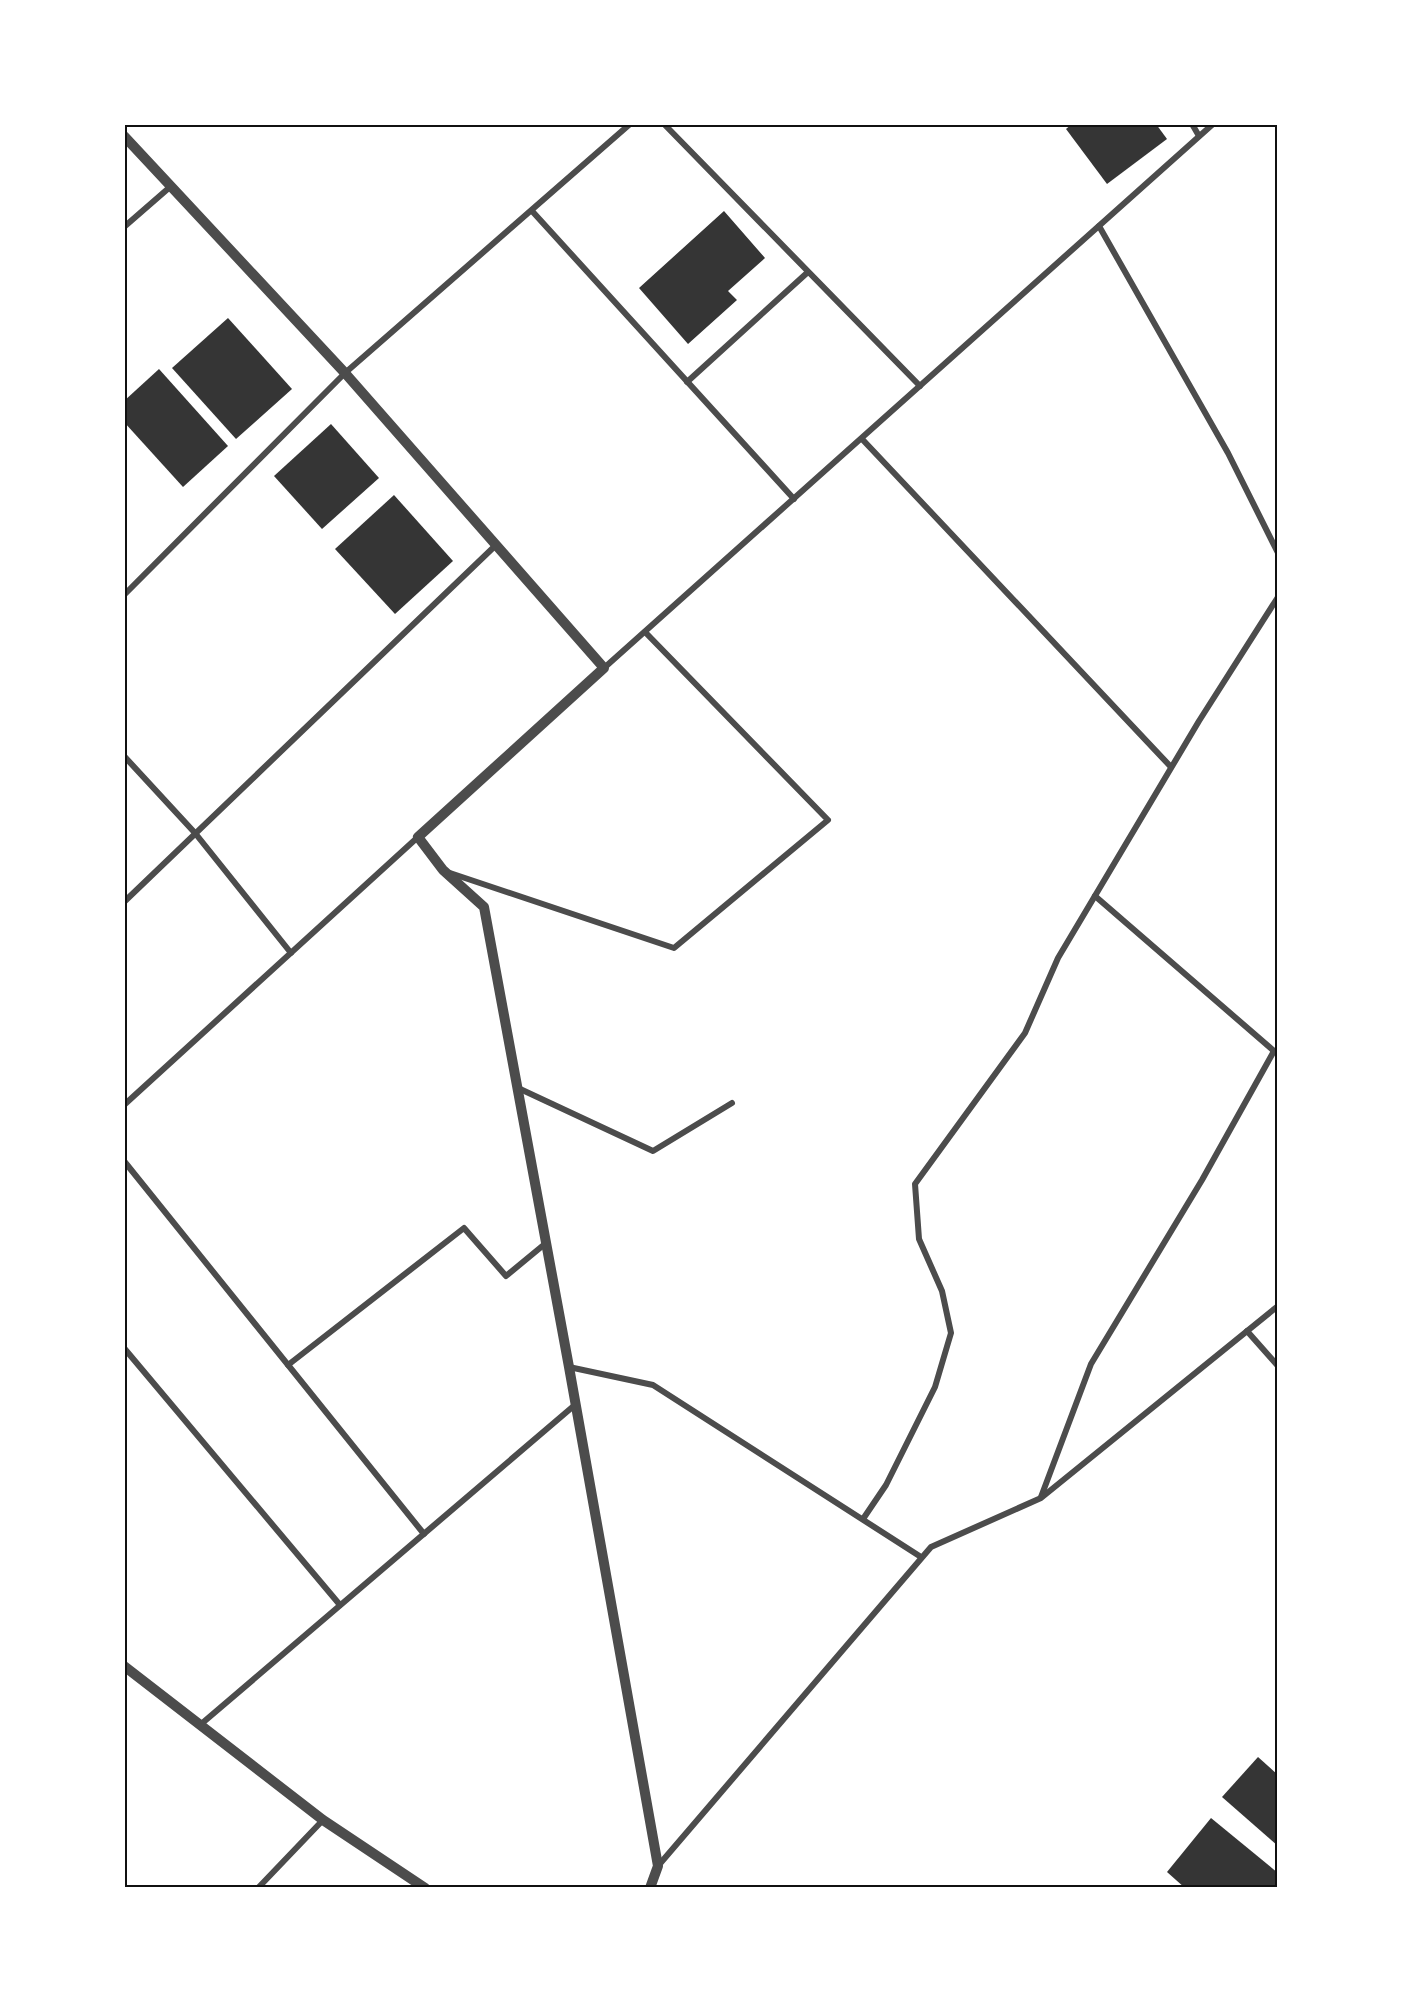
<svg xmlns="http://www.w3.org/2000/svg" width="1402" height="2012" font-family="Arial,sans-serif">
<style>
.building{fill:#353535}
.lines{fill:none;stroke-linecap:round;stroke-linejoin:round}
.minor{stroke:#4c4c4c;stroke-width:6}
.tertiary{stroke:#4c4c4c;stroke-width:10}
.neatline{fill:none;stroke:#111;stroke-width:2}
</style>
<rect width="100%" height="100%" fill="#fff"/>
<g class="building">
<path d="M1072,124h84l11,15 -60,45 -41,-55z"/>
<path d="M724,211l41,47 -37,33 9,9 -49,44 -49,-56z"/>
<path d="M228,318l64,71 -56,50 -64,-71z"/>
<path d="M159,369l69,77 -45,41 -59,-65v-21z"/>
<path d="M331,424l48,54 -57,51 -48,-53z"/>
<path d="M394,495l59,66 -58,53 -60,-65z"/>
<path d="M1258,1757l20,18v71l-56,-49z"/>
<path d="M1211,1818l67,55v15h-93l-18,-16z"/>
</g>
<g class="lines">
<g class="minor">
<path d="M664,124l256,262"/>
<path d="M1192,124l7,12"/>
<path d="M532,211l262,288"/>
<path d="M1099,226l129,227 50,100"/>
<path d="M124,227l46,-40"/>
<path d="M687,382l121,-110"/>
<path d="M862,439l309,328"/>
<path d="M124,595l221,-222 285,-249"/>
<path d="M604,668l609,-544"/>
<path d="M124,756l71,77 96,120"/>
<path d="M450,873l224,75 154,-128 -183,-188"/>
<path d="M124,902l372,-357"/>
<path d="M518,1088l135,63 79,-48"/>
<path d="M124,1105l294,-268"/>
<path d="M124,1161l300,373"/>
<path d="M1247,1331l31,35"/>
<path d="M124,1348l216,257"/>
<path d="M288,1365l176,-137 42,48 40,-33"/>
<path d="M569,1367l84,18 268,172"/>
<path d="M1041,1497l50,-133 111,-184 72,-129 -179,-155"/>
<path d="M863,1519l23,-34 49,-98 16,-54 -9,-42 -23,-52 -4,-55 110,-151 33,-75 141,-237 79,-124"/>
<path d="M200,1725l376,-321"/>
<path d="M658,1866l273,-319 110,-49 237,-192"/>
<path d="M258,1888l65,-68"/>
</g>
<g class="tertiary">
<path d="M124,136l221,237 259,295 -186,169 25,33 41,37 85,460 89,499 -8,22"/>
<path d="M124,1666l199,154 102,68"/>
</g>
</g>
<rect width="1402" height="2012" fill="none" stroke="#ffffff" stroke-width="252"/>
<rect x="126" y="126" width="1150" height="1760" class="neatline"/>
</svg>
